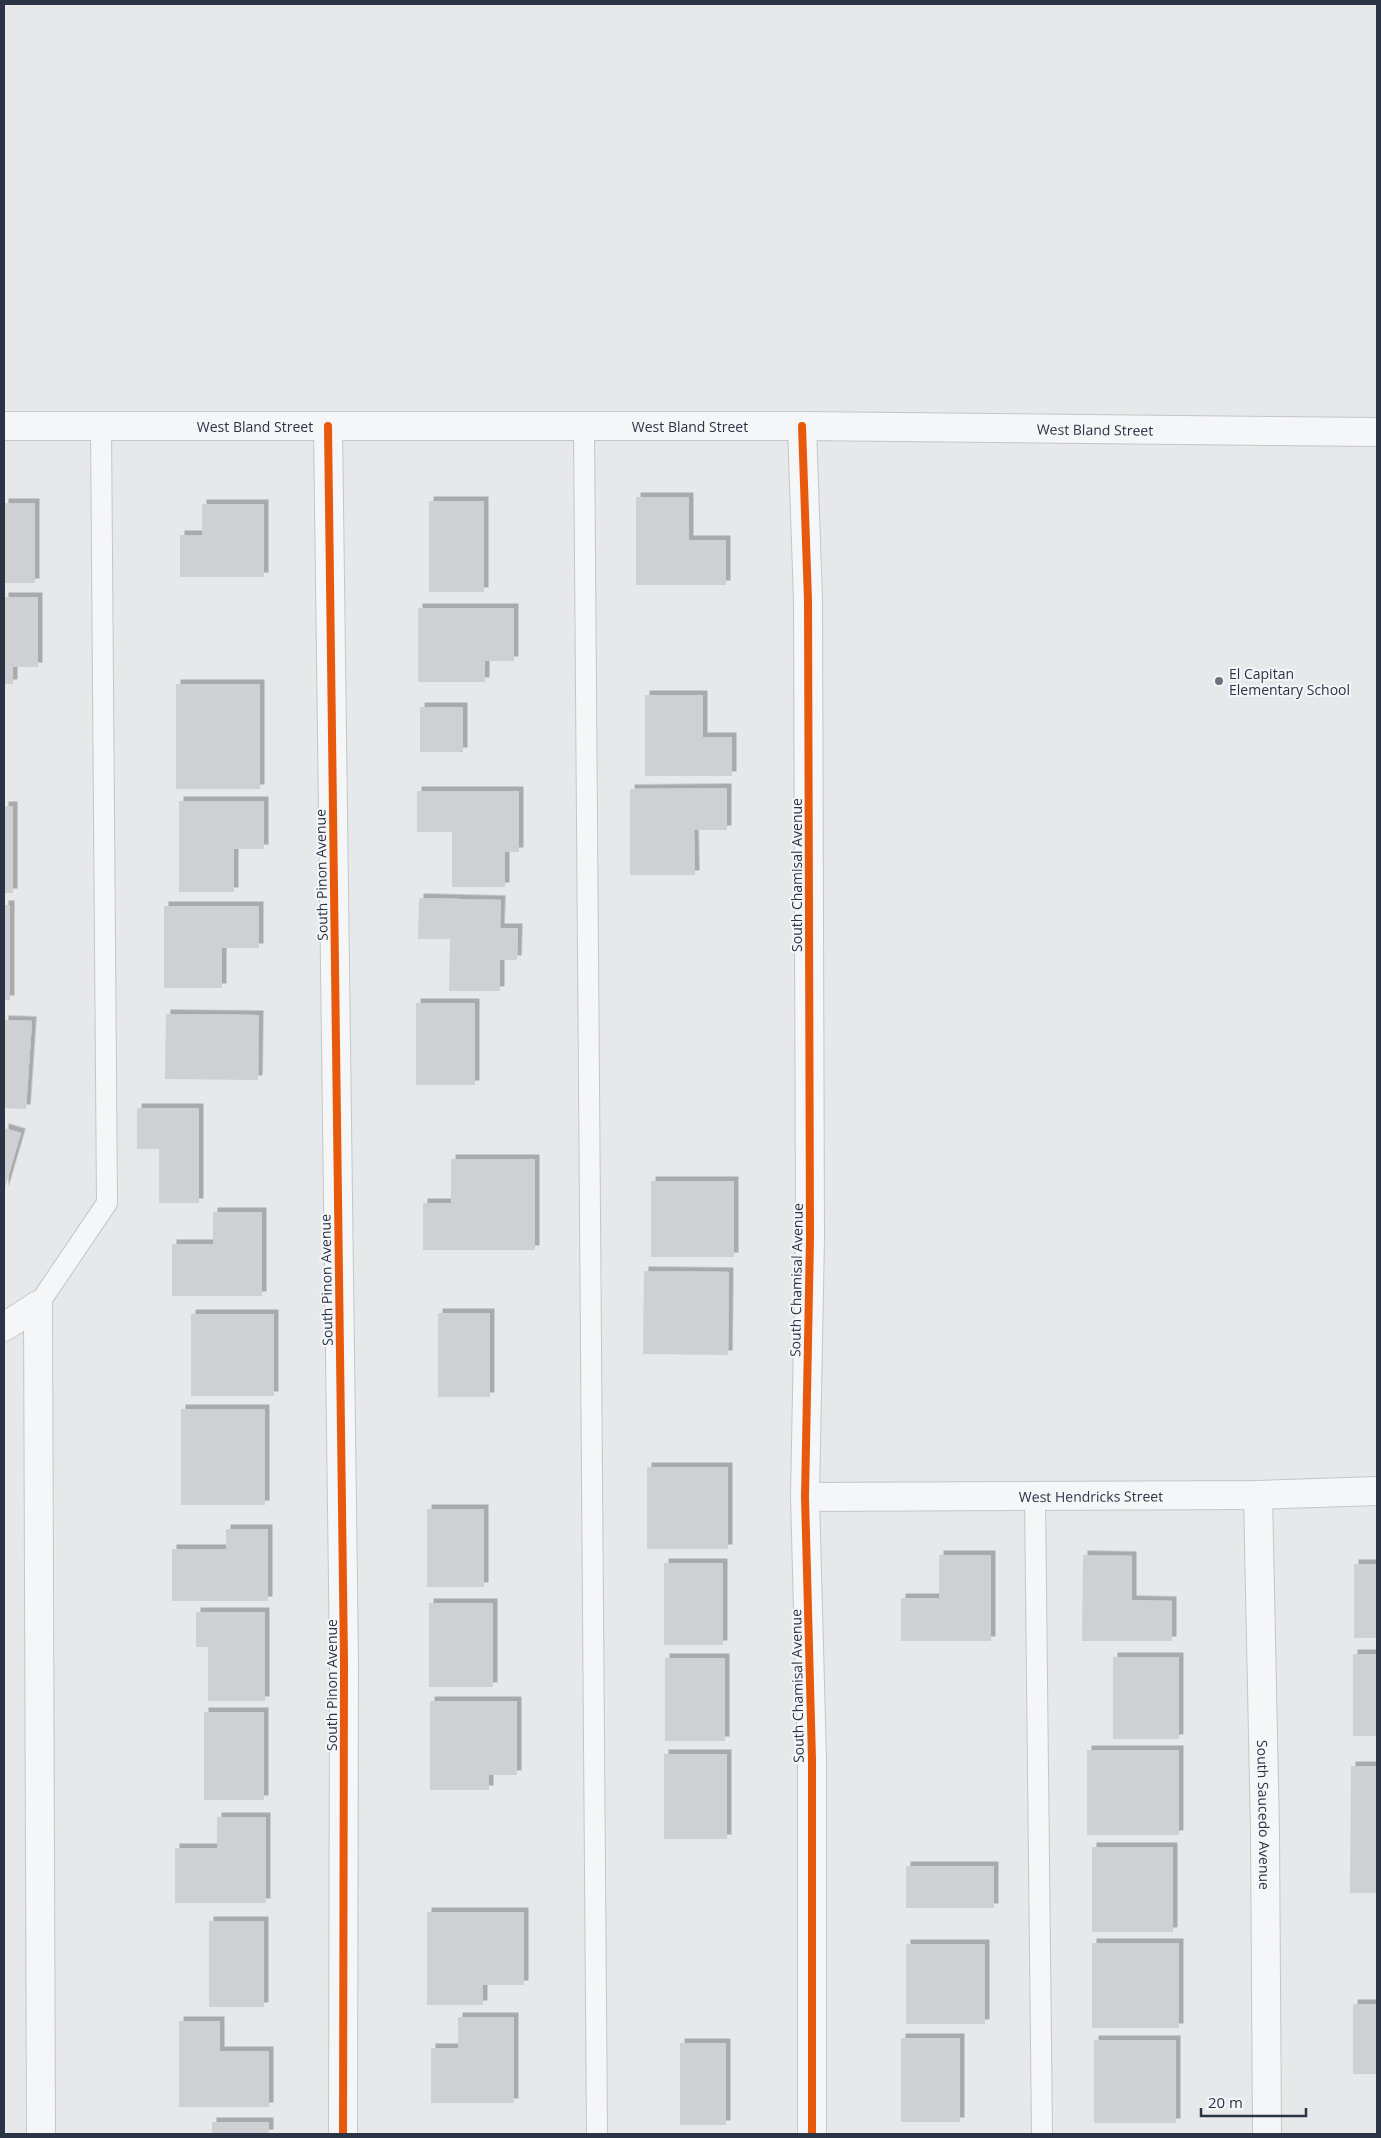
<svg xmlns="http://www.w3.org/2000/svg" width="1381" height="2138" font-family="'Open Sans',sans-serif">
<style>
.building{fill:#ced0d3;filter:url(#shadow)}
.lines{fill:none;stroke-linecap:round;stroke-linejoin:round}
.service-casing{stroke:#c4c6c8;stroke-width:22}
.minor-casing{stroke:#c4c6c8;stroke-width:30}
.tertiary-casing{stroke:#c4c6c8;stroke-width:30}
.service{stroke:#f5f6f7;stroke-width:20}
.minor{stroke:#f5f6f7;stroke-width:28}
.tertiary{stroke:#f5f6f7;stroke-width:28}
.cycleway-casing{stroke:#f4f6f9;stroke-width:11}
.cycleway{stroke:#e8590c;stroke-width:8}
.poi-dot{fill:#6c737f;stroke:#f4f6f9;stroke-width:2}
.labels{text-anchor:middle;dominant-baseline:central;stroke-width:4;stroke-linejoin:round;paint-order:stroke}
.street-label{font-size:14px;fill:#2b3445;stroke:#f4f6f9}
.poi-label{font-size:14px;fill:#2b3445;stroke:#f4f6f9;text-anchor:start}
</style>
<defs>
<filter id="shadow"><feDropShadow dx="4.5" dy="-4.5" stdDeviation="0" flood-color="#0004"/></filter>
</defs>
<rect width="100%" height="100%" fill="#e6e8ea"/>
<g class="building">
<path d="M636,497h53v43h37v45h-90z"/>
<rect x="429" y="501" width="55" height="91"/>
<rect x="4" y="503" width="31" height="80"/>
<path d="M202,504h62v73h-84v-42h22z"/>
<path d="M4,597h34v70h-25v17h-9z"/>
<path d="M418,608h96v53h-29v21h-67z"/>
<rect x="176" y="684" width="84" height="105"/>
<path d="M645,695h58v42h29v39h-87z"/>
<rect x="420" y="707" width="43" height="45"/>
<path d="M727,788v42h-33l1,45h-65v-86z"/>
<path d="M417,791h102v61h-14v35h-53v-55h-35z"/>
<path d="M179,801h85v48h-30v43h-55z"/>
<rect x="4" y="806" width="9" height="87"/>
<path d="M419,898l82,2 -1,28h18l-1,32h-17v31h-51l1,-52h-32z"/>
<rect x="4" y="905" width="6" height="95"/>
<path d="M164,906h95v42h-37v40h-58z"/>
<rect x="416" y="1003" width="59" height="82"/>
<path d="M166,1014l93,1 -1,65 -93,-1z"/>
<path d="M4,1020l28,1 -6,88 -22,-1z"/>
<path d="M137,1108h62v95h-40v-54h-22z"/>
<path d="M4,1128l17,5 -17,58z"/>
<path d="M451,1159h84v91h-112v-47h28z"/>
<rect x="651" y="1181" width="83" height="76"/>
<path d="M213,1212h49v84h-90v-52h41z"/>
<path d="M644,1271l85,1 -1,83 -85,-1z"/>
<rect x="438" y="1313" width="52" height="84"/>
<rect x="191" y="1314" width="83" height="82"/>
<rect x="181" y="1409" width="84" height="96"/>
<rect x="647" y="1467" width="81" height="82"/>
<rect x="427" y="1509" width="57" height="78"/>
<path d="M226,1529h42v72h-96v-52h54z"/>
<path d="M939,1555h52v86h-90v-43h38z"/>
<path d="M1083,1555l49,1v44l40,1v40h-90z"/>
<rect x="664" y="1563" width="59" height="82"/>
<rect x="1354" y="1564" width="23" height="74"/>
<rect x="429" y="1603" width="64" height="84"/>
<path d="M196,1612h69v89h-57v-54h-12z"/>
<rect x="1353" y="1654" width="24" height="82"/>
<rect x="1113" y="1657" width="66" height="82"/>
<rect x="665" y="1658" width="60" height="83"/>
<path d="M430,1701h87v74h-28v15h-59z"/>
<rect x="204" y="1712" width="60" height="88"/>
<rect x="1087" y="1750" width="92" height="85"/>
<rect x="664" y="1754" width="63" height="85"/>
<path d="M1351,1766h26v127h-27z"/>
<path d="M217,1817h49v86h-91v-55h42z"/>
<rect x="1092" y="1847" width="81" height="85"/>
<rect x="906" y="1866" width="88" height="42"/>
<path d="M427,1912h97v73h-41v20h-56z"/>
<rect x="209" y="1921" width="55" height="86"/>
<rect x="1092" y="1943" width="87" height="85"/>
<rect x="906" y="1944" width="79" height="80"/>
<rect x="1353" y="2004" width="24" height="70"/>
<path d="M458,2017h56v86h-83v-55h27z"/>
<path d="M179,2021h41v30h49v56h-90z"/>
<rect x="901" y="2038" width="59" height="84"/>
<rect x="1094" y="2040" width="82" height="83"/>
<rect x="680" y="2043" width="46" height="82"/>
<rect x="212" y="2122" width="57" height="12"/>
</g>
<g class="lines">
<g class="service-casing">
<g id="service">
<path d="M584,426l13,1708"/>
<path d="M38,1305l69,-102 -6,-777"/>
<path d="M1035,1496l7,638"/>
</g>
</g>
<g class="minor-casing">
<g id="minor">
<path d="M328,426l16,1236 -1,472"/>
<path d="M802,426l6,174 2,638 -5,259 7,262v375"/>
<path d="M4,1327l34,-22 3,829"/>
<path id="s1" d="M1258,1495l7,337 2,302"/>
<path id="s2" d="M805,1497l453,-2 119,-4"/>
</g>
</g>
<g class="tertiary-casing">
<g id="tertiary">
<path id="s3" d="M4,426h798l575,6"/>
</g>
</g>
<use href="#service" class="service"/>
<use href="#minor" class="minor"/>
<use href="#tertiary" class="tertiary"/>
<g class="cycleway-casing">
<g id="cycleway">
<path d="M328,426l16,1236 -1,472"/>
<path d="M802,426l6,174 2,638 -5,259 7,262v375"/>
</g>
</g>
<use href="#cycleway" class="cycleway"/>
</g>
<circle class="poi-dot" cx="1219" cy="681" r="5"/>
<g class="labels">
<g class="street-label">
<text stroke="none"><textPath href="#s3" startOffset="251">West Bland Street</textPath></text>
<text stroke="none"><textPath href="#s3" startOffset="686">West Bland Street</textPath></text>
<text stroke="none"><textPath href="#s3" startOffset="1091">West Bland Street</textPath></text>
<text transform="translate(321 875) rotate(-91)">South Pinon Avenue</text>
<text transform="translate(796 875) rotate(-90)">South Chamisal Avenue</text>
<text transform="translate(326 1280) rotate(-91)">South Pinon Avenue</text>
<text transform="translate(796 1280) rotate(-89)">South Chamisal Avenue</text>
<text stroke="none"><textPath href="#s2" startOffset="286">West Hendricks Street</textPath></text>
<text transform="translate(331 1685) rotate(-90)">South Pinon Avenue</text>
<text transform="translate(797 1686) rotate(-91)">South Chamisal Avenue</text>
<text stroke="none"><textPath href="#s1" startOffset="320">South Saucedo Avenue</textPath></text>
</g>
<g class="poi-label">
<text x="1229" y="673">El Capitan<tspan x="1229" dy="16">Elementary School</tspan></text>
</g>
</g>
<rect width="1381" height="2138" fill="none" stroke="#2b3445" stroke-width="10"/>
<path d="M1201 2108v8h105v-8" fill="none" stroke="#2b3445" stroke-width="2.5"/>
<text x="1208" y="2108" font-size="15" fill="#2b3445" stroke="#f4f6f9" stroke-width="4" paint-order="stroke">20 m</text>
</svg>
